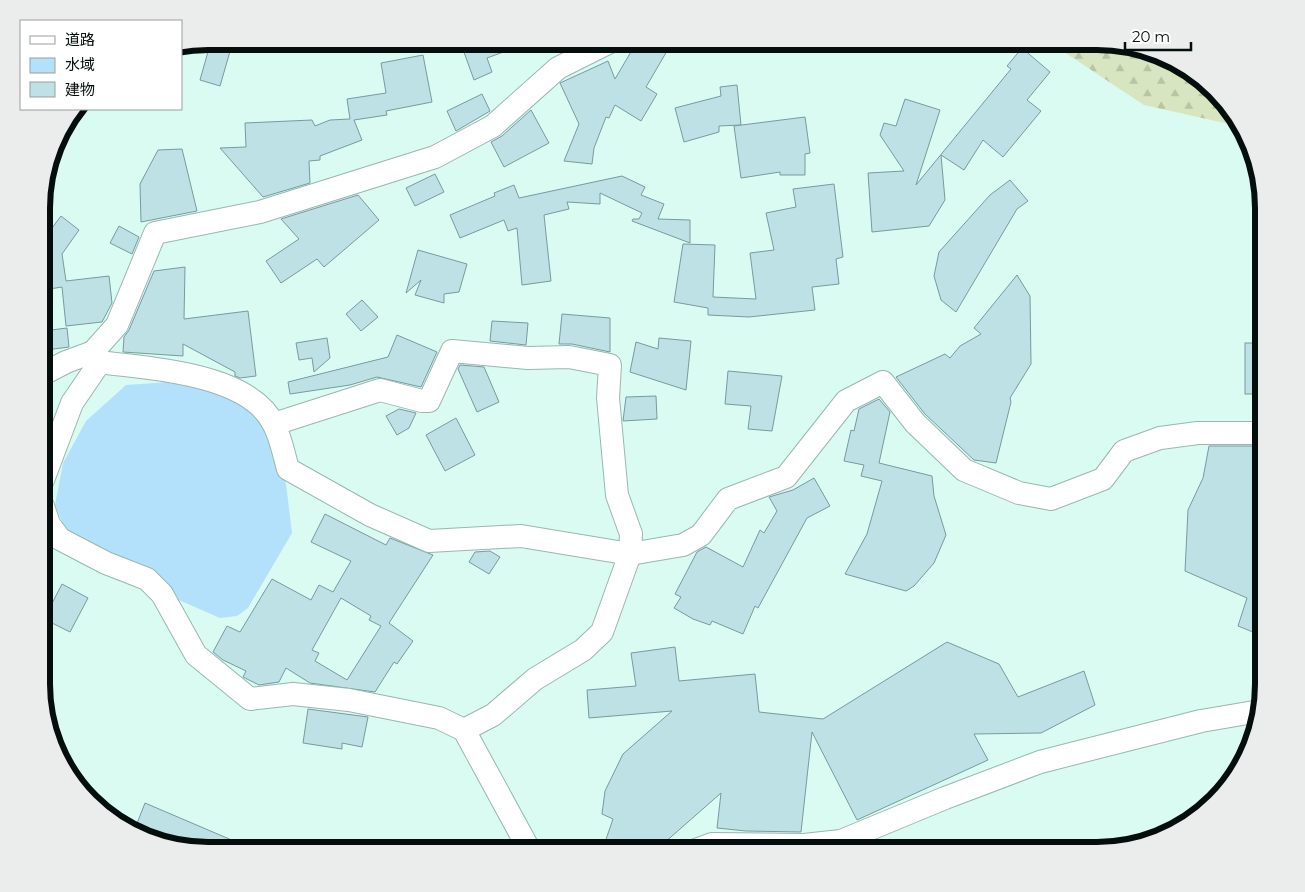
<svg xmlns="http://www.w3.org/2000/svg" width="1305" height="892" font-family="Montserrat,'Noto Sans JP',sans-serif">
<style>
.forest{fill:url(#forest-firs)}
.water{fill:#b3e1fb}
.building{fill:#bee1e5;stroke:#799a9e;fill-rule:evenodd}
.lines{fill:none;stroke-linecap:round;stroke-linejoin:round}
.street-casing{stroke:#97b8b0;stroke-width:24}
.street{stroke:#fff;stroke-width:22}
.rim{fill:none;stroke:#040f0d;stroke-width:6}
</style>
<defs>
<pattern id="forest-firs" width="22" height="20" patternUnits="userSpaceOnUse" patternTransform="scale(1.25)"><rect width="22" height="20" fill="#d7e6c1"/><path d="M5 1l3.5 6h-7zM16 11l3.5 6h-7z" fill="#b7c4a5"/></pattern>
</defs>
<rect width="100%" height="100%" fill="#d9fbf2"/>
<path class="forest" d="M1049,42h58l44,8 47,26 43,49 4,12 -16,-13 -85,-19z"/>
<path class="water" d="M169,382l36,5 37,12 25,30 19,55 6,49 -44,75 -11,8 -17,2 -48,-21 -62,-44 -45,-24 -10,-24 8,-42 23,-42 40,-36z"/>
<g class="building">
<path d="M211,41h22l-13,45 -20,-6z"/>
<path d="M460,41h67l1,2 -41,15 5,14 -18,8z"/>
<path d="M651,42l16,9 -21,36 11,7 -16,27 -26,-16 -6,13 -3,-1 -12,31 -2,16 -28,-3 15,-37 -19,-41 48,-22 7,18 17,-29z"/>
<path d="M1022,48l28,24 -23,28 14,11 -38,46 -20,-17 -19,30 -23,-15 4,45 -16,26 -57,6 -4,-59 36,-2 -24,-36 4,-12 12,3 9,-27 35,11 -24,75 95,-116 -4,-3z"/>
<path d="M423,55l9,47 -46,9 1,4 -33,5 8,20 -42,16v4l-11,1 1,22 -47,14 -43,-49 26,-1 -1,-24 67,-3 3,6 15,-6 20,-1 -3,-20 39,-6 -5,-30z"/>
<path d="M737,85l4,40 -22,1v6l-35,10 -9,-34 46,-12 -1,-9z"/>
<path d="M482,94l8,17 -34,20 -9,-20z"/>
<path d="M531,110l18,33 -45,24 -13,-25 11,-6z"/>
<path d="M805,117l5,36 -5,1v21h-25v-3l-39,6 -7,-52z"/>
<path d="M182,149l15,62 -56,11 -1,-38 18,-34z"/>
<path d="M435,174l9,18 -29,14 -9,-18z"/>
<path d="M622,176l23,11 -4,8 23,9 -6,15 32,1v23l-58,-22 1,-2h6l3,-6 -42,-20v11l-33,-2 2,7 -25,6 7,66 -29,4 -5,-57 -9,3 -4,-11 -44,18 -10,-23 45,-19 -1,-3 20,-8 5,13z"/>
<path d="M1010,180l18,21 -11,8 -61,103 -15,-12 -7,-24 5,-24 51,-57z"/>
<path d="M834,184l9,73 -7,2 3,25 -27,3 3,23 -66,7 -41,-2v-7l-34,-6 9,-58 32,1 -2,52 43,2 -6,-46 24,-3 -8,-37 30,-6 -3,-18z"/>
<path d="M358,195l21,25 -55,47 -7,-8 -36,24 -15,-22 33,-22 -18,-20z"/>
<path d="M61,216l18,14 -17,24 4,27 43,-5 3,27 -10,19 -36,4 -4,-39 -19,3v-50z"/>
<path d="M119,226l20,11 -7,17 -22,-11z"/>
<path d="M418,250l49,14 -8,28 -15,2v9l-29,-8 6,-15 -15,13z"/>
<path d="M185,267l-1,52 64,-8 8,65 -16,2 -5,-2v-4l-52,-28v12l-60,-4 1,-15 5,-7 25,-59z"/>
<path d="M1017,275l13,21 1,68 -21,34 1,4 -15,61 -22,-3 -49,-46 -29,-37 49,-23 5,4 10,-12 21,-12 -7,-6z"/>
<path d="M362,300l16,17 -17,14 -15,-17z"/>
<path d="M562,314l48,4v34l-38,-8h-13z"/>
<path d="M492,321l36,2 -2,22 -36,-4z"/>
<path d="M67,328l2,19 -23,3 -3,-19z"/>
<path d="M397,335l40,17 -16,35 -44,-10 -27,8 -60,9 -2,-12 100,-25z"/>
<path d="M327,338l3,20 -16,14 -2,-14 -13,2 -3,-17z"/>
<path d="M659,338l32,3 -5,49 -56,-18 6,-30 22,7z"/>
<rect x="1245" y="343" width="18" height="51"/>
<path d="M460,365l24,2 15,35 -22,10 -19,-43z"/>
<path d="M728,371l54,5 -10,55 -24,-2 3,-23 -26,-2z"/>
<path d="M656,396l1,23 -34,2 3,-24z"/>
<path d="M879,399l11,13 -11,51 53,13 2,20 12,39 -12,28 -20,23 -8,5 -61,-17 22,-40 15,-53 -21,-5 3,-11 -20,-4 7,-31 3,1 5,-22z"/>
<path d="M399,409l17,4 -7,15 -12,7 -11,-19z"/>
<path d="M456,418l19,37 -30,16 -19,-36z"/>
<path d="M1209,446h54v190l-25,-10 9,-28 -62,-27 3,-61 15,-32z"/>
<path d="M814,478l16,28 -23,12 -49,90 -3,-2 -12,28 -31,-13 -2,4 -17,-6 -19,-11 7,-11 -6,-3 22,-42 9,-5 37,20 17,-37 4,3 13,-22 -8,-14 24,-7z"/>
<path d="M325,514l61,31 4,-7 43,17 -44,68 24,18 -16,23 -3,-2 -19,30 -65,-9 -24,-15 -7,14 -20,3 -16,-8 3,-6 -23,-11 -10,-8 14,-26 13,6 32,-53 39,21 8,-15 14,7 18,-31 -40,-19zM341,598l30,18 -2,4 12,6 -34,54 -32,-19 4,-8 -7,-3z"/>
<path d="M490,551l10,6 -11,17 -20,-12 6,-10z"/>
<path d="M62,584l26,14 -18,34 -26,-13z"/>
<path d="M947,642l52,22 19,33 66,-26 11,34 -54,28 -67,1 14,26 -131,60 -45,-88 -11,100 -55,-1 -29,-3 4,-35 -66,58h-53l11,-32 -11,-5 3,-23 18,-37 49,-43 -83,7 -2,-28 49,-4 -5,-33 44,-6 4,34 76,-7 4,38 64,7z"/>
<path d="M308,709l60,8 -6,30 -20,-4v6l-39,-6z"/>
<path d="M145,803l110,47h-57l-44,-8 -20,-11z"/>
</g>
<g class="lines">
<g class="street-casing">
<g id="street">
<path d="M93,352l7,10c50,7 150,11 174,63 7,13 10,30 14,44l82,46 59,26 92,-5 109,18 53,-9 18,-10 27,-36 58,-22 60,-76 37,-19 32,41 49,47 55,23 32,6 52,-20 21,-28 36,-13 38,-5h65"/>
<path d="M43,374l23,-12 27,-10 24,-27 38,-92 105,-21 175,-55 58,-31 65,-58 54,-27"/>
<path d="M274,424l106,-34 42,11h7l23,-50 76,7 41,-1 41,8 -2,33 9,97 14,39 -1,20 -28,78 -19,18 -48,29 -42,36 -29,15"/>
<path d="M43,480l29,-77 28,-41"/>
<path d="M43,506l6,18 11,15 46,24 41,16 15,15 34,61 54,44 43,-5 56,6 90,18 25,12 66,121"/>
<path d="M693,851l19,-7 92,1 37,-4 104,-43 95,-36 161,-41 59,-10"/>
</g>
</g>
<use href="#street" class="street"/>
</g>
<path d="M0 0H1305V892H0ZM208 50H1097A158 158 0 0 1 1255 208V684A158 158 0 0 1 1097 842H208A158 158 0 0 1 50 684V208A158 158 0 0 1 208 50Z" fill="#ebecec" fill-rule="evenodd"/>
<path class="rim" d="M208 50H1097A158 158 0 0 1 1255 208V684A158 158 0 0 1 1097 842H208A158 158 0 0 1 50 684V208A158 158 0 0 1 208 50Z"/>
<rect x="20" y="20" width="162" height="90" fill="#ffffff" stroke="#9b9f9e"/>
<rect x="30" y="36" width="25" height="8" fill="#ffffff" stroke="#9b9f9e"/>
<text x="65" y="45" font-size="15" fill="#040f0d">道路</text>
<rect x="30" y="58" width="25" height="15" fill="#b3e1fb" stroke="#9b9f9e"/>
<text x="65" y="70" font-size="15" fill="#040f0d">水域</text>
<rect x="30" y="82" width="25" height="15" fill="#bee1e5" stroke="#9b9f9e"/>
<text x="65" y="95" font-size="15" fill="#040f0d">建物</text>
<path d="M1125 42v8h66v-8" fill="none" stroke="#040f0d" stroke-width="2.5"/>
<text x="1132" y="42" font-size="15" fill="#040f0d" stroke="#ffffff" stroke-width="4" paint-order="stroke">20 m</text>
</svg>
